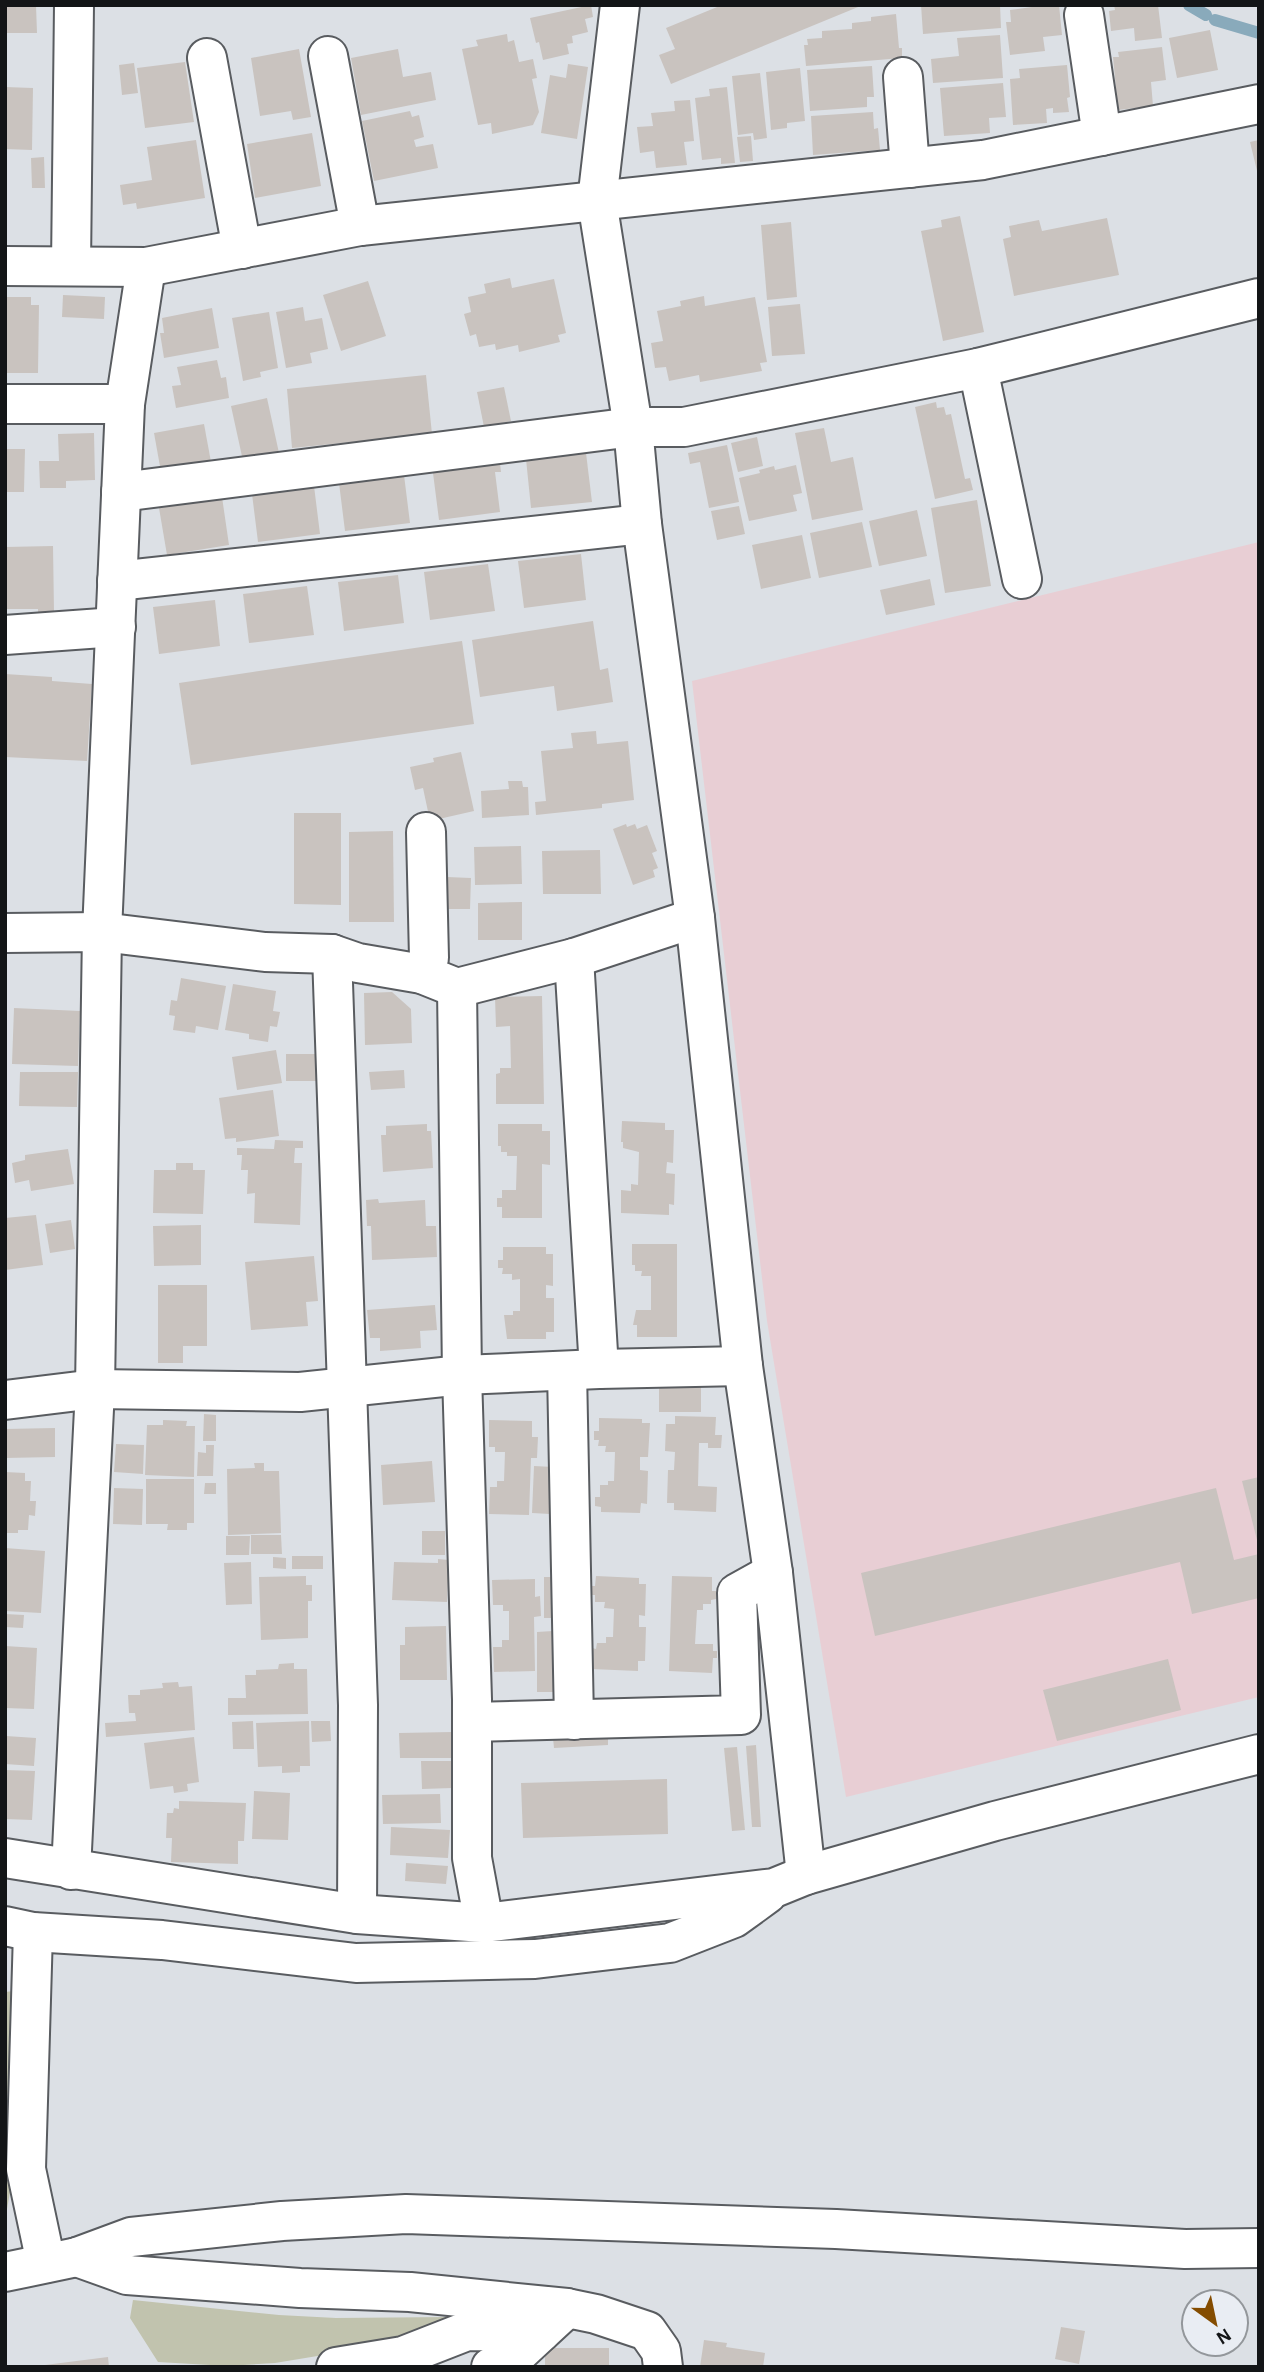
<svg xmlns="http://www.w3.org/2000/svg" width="1264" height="2372" font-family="'Alegreya Sans',sans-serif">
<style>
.education{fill:#e8ced4}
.green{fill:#c1c3ae}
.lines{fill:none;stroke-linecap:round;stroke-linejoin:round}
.stream{stroke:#89aabb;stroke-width:12}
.building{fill:#c9c3bf}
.minor-casing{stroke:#595c60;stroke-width:42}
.minor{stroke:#fff;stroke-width:38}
</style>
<rect width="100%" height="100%" fill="#dce0e5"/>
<path class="education" d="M1259,542v1155l-413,100 -79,-476 -75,-640z"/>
<g class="green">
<path d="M14,1991l2,168 -11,61v-228z"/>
<path d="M133,2300l146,15 57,3 113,-1 -12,13 -59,16 -103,17 -48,3 -69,-4 -28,-44z"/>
</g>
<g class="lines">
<g class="stream">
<path d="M1189,5l17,10"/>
<path d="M1215,20l44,13"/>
</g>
</g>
<g class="building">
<path d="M5,5h31l1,28h-32z"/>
<path d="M591,5l2,12 -8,2 3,13 -16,4 1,7 -6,1 2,10 -26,6 -4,-18 -3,1 -6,-25z"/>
<path d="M722,5h141l-192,79 -12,-29 16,-6 -9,-21z"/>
<path d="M921,5h79l1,23 -78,6z"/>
<path d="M1046,5h13l3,30 -19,2 2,14 -35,4 -4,-33h5l-1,-12z"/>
<path d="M1114,5h44l4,33 -27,3 -1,-13 -23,3 -2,-20 6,-1z"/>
<path d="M896,14l3,34h3v10l-96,8 -2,-21h4l-1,-6 15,-1v-7l30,-2v-6l19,-2v-4z"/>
<path d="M1210,30l8,40 -41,8 -8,-40z"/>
<path d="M507,34l1,8 6,-2 5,22 14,-3 4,19 -5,1 7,33 -6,13 -41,9 -1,-11 -13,2 -16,-76 16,-3 -2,-6z"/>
<path d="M1000,35l3,43 -70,5 -2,-24 28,-3 -2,-18z"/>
<path d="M1162,47l4,33 -15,2 2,24 -35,4 -5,-53h6l-1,-5z"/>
<path d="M299,49l12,68 -18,3 -2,-9 -31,5 -9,-58z"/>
<path d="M398,49l5,28 28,-5 5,28 -75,15 -10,-57z"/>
<path d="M185,62l9,60 -49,6 -8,-60z"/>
<path d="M134,63l4,30 -16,2 -3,-30z"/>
<path d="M568,64l20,3 -11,72 -36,-6 9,-58 16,3z"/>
<path d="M1067,65l3,32 -3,1 2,14 -16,1v-5l-7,1 1,14 -34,2 -3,-46 10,-1 -1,-9z"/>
<path d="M872,66l2,31h-7v10l-57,4 -3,-41z"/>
<path d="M800,68l5,53 -18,2v5l-16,2 -5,-58z"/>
<path d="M760,73l7,65 -13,2 -1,-7 -15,2 -6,-59z"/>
<path d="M1003,83l3,34 -17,1 1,15 -46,3 -4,-48z"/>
<path d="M5,87l28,1 -1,62 -27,-1z"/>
<path d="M727,87l8,76 -14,1v-6l-19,2 -7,-62 15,-2 -1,-7z"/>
<path d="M690,100l4,41 -10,1 3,23 -31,3 -2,-17 -14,2 -3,-26 16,-1 -2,-13 24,-2 -1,-10z"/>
<path d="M410,111l2,6 7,-2 5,22 -10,3 2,7 17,-3 5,24 -64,13 -12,-60z"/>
<path d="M873,112l1,17 4,-1 2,22 -67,5 -2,-39z"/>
<path d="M312,133l9,53 -66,12 -8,-54z"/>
<path d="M751,136l2,25 -13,1 -3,-25z"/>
<path d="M196,140l9,58 -68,11 -1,-6 -13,2 -3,-20 32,-5 -5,-33z"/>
<path d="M1259,140v35h-1l-8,-33z"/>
<path d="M44,157l1,31h-13l-1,-30z"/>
<path d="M960,216l24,116 -41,9 -22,-110 21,-4 -1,-7z"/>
<path d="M1107,218l12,57 -105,21 -11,-57 8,-2 -2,-11 30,-6 3,11z"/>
<path d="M791,222l6,75 -30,3 -6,-75z"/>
<path d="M510,278l2,10 42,-9 12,54 -8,2 2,7 -41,10 -1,-7 -22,5 -1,-6 -16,3 -3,-13 -6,2 -6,-22 7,-2 -3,-15 18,-4 -2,-9z"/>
<path d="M368,281l18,55 -45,15 -18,-56z"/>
<path d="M63,295l42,2 -1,22 -42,-2z"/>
<path d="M704,296l1,10 50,-9 12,65 -7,1 2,8 -62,11 -1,-7 -30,6 -3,-14 -11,1 -4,-25 12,-2 -6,-30 24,-5 -1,-5z"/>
<path d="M5,297h26v8h8l-1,68h-33z"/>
<path d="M800,304l5,50 -33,2 -4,-49z"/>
<path d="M303,307l2,14 17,-3 6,31 -18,4 2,10 -26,5 -10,-56z"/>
<path d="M212,308l7,40 -55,10 -4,-25h4l-2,-15z"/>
<path d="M269,312l9,56 -18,4 1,5 -18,4 -11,-63z"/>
<path d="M217,360l4,18 5,-1 3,21 -53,10 -4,-22 9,-1 -4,-18z"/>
<path d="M426,375l6,59 -140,14 -5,-59z"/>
<path d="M504,387l7,34 -27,6 -7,-35z"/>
<path d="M267,398l12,55 -36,8 -12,-55z"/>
<path d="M936,402l1,6 7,-1 2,8 5,-1 14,65 5,-1 3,12 -38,9 -20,-92z"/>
<path d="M204,424l7,38 -50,10 -7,-39z"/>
<path d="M824,428l7,34 22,-5 10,53 -51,10 -17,-87z"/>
<path d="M94,433l1,47 -29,1v7h-26l-1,-27h20l-1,-27z"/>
<path d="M757,437l6,29 -25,6 -7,-29z"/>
<path d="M727,445l12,57 -30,6 -9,-46 -10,2 -2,-11z"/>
<path d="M5,449h20l-1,43h-19z"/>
<path d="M586,453l6,49 -61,6 -5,-49z"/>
<path d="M500,463l1,9h-6l5,40 -61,8 -6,-47z"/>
<path d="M796,465l6,28 -9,2 4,16 -48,10 -10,-43 21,-5 -1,-3 15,-4 1,4z"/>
<path d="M404,475l6,48 -65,8 -6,-48z"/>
<path d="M314,486l6,48 -62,8 -6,-48z"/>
<path d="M222,497l7,48 -62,10 -8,-47z"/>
<path d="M977,500l14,86 -46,7 -14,-85z"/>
<path d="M739,506l6,28 -28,6 -6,-29z"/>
<path d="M917,510l10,46 -48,10 -10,-45z"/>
<path d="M862,522l10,45 -53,11 -9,-45z"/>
<path d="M802,535l9,43 -50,11 -9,-44z"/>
<path d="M53,546l1,66h-16v-3h-33v-62z"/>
<path d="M581,554l5,46 -62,8 -6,-47z"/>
<path d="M488,564l7,47 -65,9 -6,-48z"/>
<path d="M398,575l6,48 -60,8 -6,-49z"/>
<path d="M930,579l5,26 -49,10 -6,-25z"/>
<path d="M307,586l7,49 -65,8 -6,-49z"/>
<path d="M215,600l5,46 -61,8 -6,-47z"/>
<path d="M593,621l7,49 8,-2 5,34 -56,9 -3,-25 -74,11 -8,-57z"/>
<path d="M462,641l12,83 -283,41 -12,-82z"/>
<path d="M5,674l47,3v4l40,3 -5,77 -82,-4z"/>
<path d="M596,731l1,13 31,-3 6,59 -32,4v4l-66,7 -1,-13 11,-1 -5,-50 32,-3 -2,-15z"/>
<path d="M461,752l13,59 -44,10 -7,-33 -8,2 -5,-23 24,-5 -1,-4z"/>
<path d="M508,781h14l1,6h5l1,28 -47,3 -1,-27 28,-2z"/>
<path d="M294,813h47v92l-47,-1z"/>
<path d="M626,824l1,3 8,-3 2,5 10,-4 10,26 -5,2 6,15 -5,2 2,7 -22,8 -20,-56z"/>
<path d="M393,831l1,91h-45v-90z"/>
<path d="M521,846l1,38 -47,1 -1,-38z"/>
<path d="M600,850l1,44h-58l-1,-43z"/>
<path d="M447,877l24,1 -1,31h-24z"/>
<path d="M522,902v38h-44v-37z"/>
<path d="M181,978l45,8 -8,44 -22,-4 -1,7 -22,-3 2,-14 -6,-1 2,-15 6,1z"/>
<path d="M233,984l43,7 -3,20 7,1 -3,15 -7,-1 -2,16 -19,-3v-5l-24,-4z"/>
<path d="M392,992l19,17 1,34 -47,2 -1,-52z"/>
<path d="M542,996l2,108h-48v-30l4,-1v-5h11l-1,-42 -14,1 -1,-30z"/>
<path d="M14,1008l66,3 -2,55 -66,-2z"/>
<path d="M276,1050l6,33 -45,7 -5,-33z"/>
<rect x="286" y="1054" width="31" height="27"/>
<path d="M404,1070l1,18 -34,2 -2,-18z"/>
<path d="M20,1072h58l-1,35 -58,-1z"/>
<path d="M273,1090l6,46 -43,6v-4l-11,1 -6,-41z"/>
<path d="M622,1121l43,2v7h9l-1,33 -6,-1 -1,11 9,1 -1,31 -5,-1v11l-48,-2v-23l10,1v-7l7,1 1,-33 -16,-4v-6h-2z"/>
<path d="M427,1124v7h4l2,37 -50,4 -2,-37h5v-9z"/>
<path d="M498,1124h44v7h8v34l-8,-1v54h-40v-11h-5v-9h5v-8h14l1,-34h-10v-4h-6v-6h-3z"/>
<path d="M275,1140l28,1v7h-8l-1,15h8l-2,62 -46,-2 1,-30 -8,1 1,-24h-7l1,-15h-5v-7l37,1z"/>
<path d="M68,1149l6,35 -43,7 -2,-11 -14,3 -3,-20 13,-3v-5z"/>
<path d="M176,1163h17v7h12l-2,44 -50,-1 1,-43h22z"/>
<path d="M378,1199l1,4 46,-3 1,26h10l1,31 -65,3 -1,-34h-4l-1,-26z"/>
<path d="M36,1215l7,50 -38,5v-52z"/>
<path d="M71,1220l4,29 -25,4 -5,-29z"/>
<path d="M201,1225v40l-47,1 -1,-40z"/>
<path d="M632,1244h45v93h-40v-12h-4l3,-15h15v-34h-10l1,-5h-7v-6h-3z"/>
<path d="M503,1247h43v7h7v32l-7,-1v13h8v34h-8v7h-39l-3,-24h9v-4h7v-32l-8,1v-6h-10l1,-6h-5v-8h5z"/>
<path d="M314,1256l4,45 -12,1 2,24 -57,4 -6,-68z"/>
<path d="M158,1285h49v61h-24v17h-25z"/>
<path d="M435,1305l2,25 -17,1 1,17 -41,3v-13h-10l-3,-28z"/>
<rect x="659" y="1385" width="42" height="27"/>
<path d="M204,1414l12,1v26h-13z"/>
<path d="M675,1416l41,1 -1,18h7l-1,13h-13v-5h-9l-1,43 19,1 -1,25 -42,-2v-7h-7l1,-33h6l1,-18 -10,-1 1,-27h9z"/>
<path d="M599,1418l43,1v4h8l-2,34h-8v13l8,1 -1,33 -6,-1 -1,10 -39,-1v-5l-6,-1v-9h5v-12h8v-4h6l1,-29h-10l1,-6h-8l1,-6h-5v-9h5z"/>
<path d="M163,1420l24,1 -1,5h9l-1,51 -49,-2 2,-50h16z"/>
<path d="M489,1420l43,1v16h6l-1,21h-6l-2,57 -40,-1 1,-27h7v-6h7l1,-29h-10v-5h-6z"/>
<path d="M55,1428v29l-50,1v-29z"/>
<path d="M116,1444l28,1 -1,29 -29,-2z"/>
<path d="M206,1445h8l-1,31h-16l1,-24 8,1z"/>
<path d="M432,1461l3,41 -52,3 -2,-40z"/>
<path d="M254,1463h10v8h15l2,62 -53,2 -1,-66 28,-1z"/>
<path d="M534,1466l19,1 -3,47 -18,-1z"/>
<path d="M5,1472l20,1v8h6l-1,20h6l-1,15 -6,-1 -1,15h-10v3h-11v-5h-2z"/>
<path d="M1259,1477v66l-1,1 -16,-63z"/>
<path d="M146,1479h48v44h-7v7h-20l1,-6h-22z"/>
<path d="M205,1483h11v11h-12z"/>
<path d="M114,1488l29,1 -1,36 -29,-1z"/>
<path d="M1216,1488l18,72 25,-6v44l-67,16 -12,-52 -305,74 -14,-63z"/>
<rect x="422" y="1531" width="23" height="24"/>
<path d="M251,1535h30l1,19h-31z"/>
<path d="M226,1536h24l-1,19h-23z"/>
<path d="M5,1548l40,3 -4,62 -36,-2z"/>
<rect x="292" y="1556" width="31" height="13"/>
<path d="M273,1557l13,1v11l-13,-1z"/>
<path d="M438,1559l11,1 -2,42 -55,-2 2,-38 44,1z"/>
<path d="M251,1562l1,42 -26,1 -2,-42z"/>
<path d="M306,1576v9h6v16h-4v37l-47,2 -2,-63z"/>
<path d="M596,1576l43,2v6h7l-1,32 -6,-1v12h7l-1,34h-7v10l-47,-2 1,-21 4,1 1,-6h9v-6h7l1,-28 -10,-1 1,-6h-10v-7h-5v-9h5z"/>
<path d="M672,1576l40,1v14h4v8l-5,1v4h-8v6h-6l-2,34h18v7h4v7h-4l-1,15 -43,-2z"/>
<rect x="544" y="1577" width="9" height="41"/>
<path d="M535,1579v18l5,-1 1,20 -7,1 1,54 -41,1 -1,-25h9v-7h7v-29h-6v-6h-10l-1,-25z"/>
<path d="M5,1614l19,1 -1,13 -18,-1z"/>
<path d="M446,1626l1,54h-47v-35h5v-18z"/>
<path d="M553,1631l1,61h-17v-60z"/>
<path d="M5,1646l32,2 -3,61 -29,-1z"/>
<path d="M1168,1659l13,51 -124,31 -14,-51z"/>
<path d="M294,1663v6h13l1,45 -80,1v-17h18l-1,-23h11v-5l22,-1 1,-5z"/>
<path d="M178,1682l1,5 13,-1 3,44 -89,7 -1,-14 31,-2 -1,-8h-6l-1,-18h12v-5l23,-2 -1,-5z"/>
<path d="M253,1721l1,28h-21l-1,-27z"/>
<path d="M309,1721l1,45h-10v6l-18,1v-7l-24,1 -2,-44z"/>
<path d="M311,1721h19l1,20 -19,1z"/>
<path d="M452,1732v26h-52l-1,-25z"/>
<path d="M608,1735v10l-54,3 -1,-10z"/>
<path d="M6,1736l30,2 -2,28 -29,-2z"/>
<path d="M194,1737l5,45 -12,2 1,7 -14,2 -1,-7 -23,3 -6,-46z"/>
<path d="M756,1745l5,82h-9l-6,-81z"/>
<path d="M737,1747l8,83 -13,1 -8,-83z"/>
<path d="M421,1761h31v27l-30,1z"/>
<path d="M5,1770l30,1 -3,49 -27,-1z"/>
<path d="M667,1779l1,55 -145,4 -2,-55z"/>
<path d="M254,1791l36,2 -2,47 -36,-1z"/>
<path d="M440,1794l1,29 -58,1 -1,-29z"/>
<path d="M179,1801l67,2 -2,38h-6v23l-67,-2 1,-24h-6l1,-25h6l1,-5 5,1z"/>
<path d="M391,1827l59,3 -2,28 -58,-3z"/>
<path d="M406,1863l42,3 -2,18 -41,-3z"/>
<path d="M1061,2327l24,4 -6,33 -24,-5z"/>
<path d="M704,2340l23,3 -1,4 39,6 -2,14h-63z"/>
<rect x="545" y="2348" width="64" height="19"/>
<path d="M108,2357l1,10h-64v-2z"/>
</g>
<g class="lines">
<g class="minor-casing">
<g id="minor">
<path d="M620,5l-23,196 36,226 9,97 53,394 48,448 30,207 33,302"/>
<path d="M1084,15l18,121"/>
<path d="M328,56l32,170"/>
<path d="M207,58l35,191"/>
<path d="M903,77l7,91"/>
<path d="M5,266l141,1 214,-41 623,-66 276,-56"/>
<path d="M71,266l3,-261"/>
<path d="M978,368l44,211"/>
<path d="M5,404h120"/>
<path d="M121,492l512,-65h51l294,-59 281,-70"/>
<path d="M117,581l525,-57"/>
<path d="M5,635l111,-8"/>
<path d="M5,933l97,-1 163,20 67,2 26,9 64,11 35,14 117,-30 121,-40"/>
<path d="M332,954l26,751 -1,209"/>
<path d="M574,958l25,411"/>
<path d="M422,974l7,-16 -3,-126"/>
<path d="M457,988l5,387 10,324v159l12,65"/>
<path d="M567,1371l7,349"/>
<path d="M5,1400l90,-11 205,3 162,-17 137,-6 144,-3"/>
<path d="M472,1722l269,-7 -4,-122 36,-20"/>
<path d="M5,1858l352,56 127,9 290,-35 32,-13 189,-54 264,-67"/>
<path d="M71,1870l24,-481 7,-457 23,-528 21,-137"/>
<path d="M5,1926l28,6 129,8 194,23 179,-4 135,-16 64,-25 33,-24"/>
<path d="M33,1932l-7,237 20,94"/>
<path d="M77,2257l50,18 173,13 110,4 157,16 29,6 51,17 14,20 2,16"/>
<path d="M5,2272l72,-15 54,-20 151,-16 124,-7 430,15 349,20 74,-1"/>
<path d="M336,2367l67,-11 64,-25 74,1 26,-24"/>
<path d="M491,2367l21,-8 29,-27"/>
</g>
</g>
<use href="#minor" class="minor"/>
</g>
<rect width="1264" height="2372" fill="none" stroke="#131517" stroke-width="14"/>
<g transform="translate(1215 2323) rotate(147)"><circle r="33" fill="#e9edf3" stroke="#93979b" stroke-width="2"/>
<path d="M0-5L12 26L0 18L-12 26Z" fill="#844c00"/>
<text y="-10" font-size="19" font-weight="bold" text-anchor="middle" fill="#131517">N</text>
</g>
</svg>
